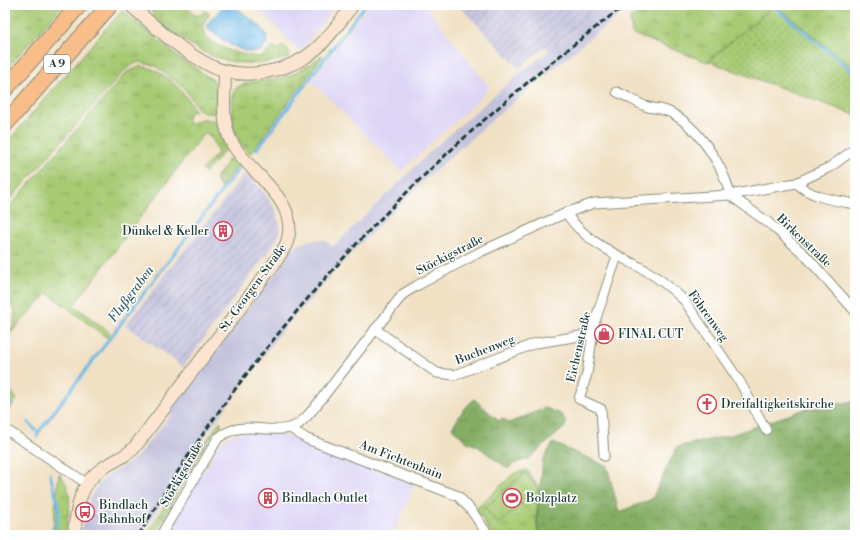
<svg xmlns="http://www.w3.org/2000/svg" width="860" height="540" font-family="'Libre Bodoni',serif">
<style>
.built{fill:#ddd5f6}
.industrial{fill:url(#industrial-furrows)}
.railway{fill:#c2c1dc}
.grass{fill:url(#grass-tufts);stroke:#638454}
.forest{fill:url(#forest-crowns);stroke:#52764c}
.park{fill:url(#park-crowns);stroke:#638454}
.garden{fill:url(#garden-dots);stroke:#638454}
.pitch{fill:#a7ca73;stroke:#638454}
.water{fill:url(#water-ripples);stroke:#467a8d}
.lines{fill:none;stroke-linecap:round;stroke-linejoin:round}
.stream{stroke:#6db8e6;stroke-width:3}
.street-casing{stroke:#888f7c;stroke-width:11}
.secondary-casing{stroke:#888f7c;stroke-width:14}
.highway-casing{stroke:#888f7c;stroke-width:18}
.street{stroke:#fff;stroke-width:9}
.secondary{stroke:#fce5d0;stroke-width:12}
.highway{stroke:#f8bd89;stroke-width:16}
.rail{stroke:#1f3d34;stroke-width:3;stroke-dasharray:6 3;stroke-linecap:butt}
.labels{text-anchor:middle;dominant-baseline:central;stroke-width:3;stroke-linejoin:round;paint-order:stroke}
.shield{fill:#fff;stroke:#627771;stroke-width:1}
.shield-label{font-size:11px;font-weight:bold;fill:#1f3d34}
.poi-label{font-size:12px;fill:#1f3d34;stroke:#fff;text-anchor:start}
.street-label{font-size:12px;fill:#1f3d34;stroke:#fff}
.water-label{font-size:13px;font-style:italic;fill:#366269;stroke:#fff}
</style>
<defs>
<pattern id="industrial-furrows" width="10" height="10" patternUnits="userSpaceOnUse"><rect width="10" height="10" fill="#c2c1dc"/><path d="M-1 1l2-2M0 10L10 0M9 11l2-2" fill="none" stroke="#9d9eb3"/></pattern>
<pattern id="grass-tufts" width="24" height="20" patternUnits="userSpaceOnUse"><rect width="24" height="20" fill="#a7ca73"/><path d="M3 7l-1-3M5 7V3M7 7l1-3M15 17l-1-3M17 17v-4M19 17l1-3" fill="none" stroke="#87a55f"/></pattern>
<pattern id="forest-crowns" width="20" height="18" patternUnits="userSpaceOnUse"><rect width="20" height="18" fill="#85ae65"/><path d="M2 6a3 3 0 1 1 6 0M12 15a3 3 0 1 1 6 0" fill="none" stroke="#6c8f54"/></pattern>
<pattern id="park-crowns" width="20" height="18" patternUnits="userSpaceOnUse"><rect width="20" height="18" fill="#a7ca73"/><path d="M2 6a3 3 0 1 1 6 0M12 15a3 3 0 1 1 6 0" fill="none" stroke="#87a55f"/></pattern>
<pattern id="garden-dots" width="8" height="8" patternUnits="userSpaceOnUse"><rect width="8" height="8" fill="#a7ca73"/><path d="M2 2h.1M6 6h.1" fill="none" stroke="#87a55f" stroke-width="1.8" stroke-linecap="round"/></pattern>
<pattern id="water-ripples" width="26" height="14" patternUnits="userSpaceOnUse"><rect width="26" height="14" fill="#6db8e6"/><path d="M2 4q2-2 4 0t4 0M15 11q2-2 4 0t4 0" fill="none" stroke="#5997bb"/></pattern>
</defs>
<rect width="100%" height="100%" fill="#fff"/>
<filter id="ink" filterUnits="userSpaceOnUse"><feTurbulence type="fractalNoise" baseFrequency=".025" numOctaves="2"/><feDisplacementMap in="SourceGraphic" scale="8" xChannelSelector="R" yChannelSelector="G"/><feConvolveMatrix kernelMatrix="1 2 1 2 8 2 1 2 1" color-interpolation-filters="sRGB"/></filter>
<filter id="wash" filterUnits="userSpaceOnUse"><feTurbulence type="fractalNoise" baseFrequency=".012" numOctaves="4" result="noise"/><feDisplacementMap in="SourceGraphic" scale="16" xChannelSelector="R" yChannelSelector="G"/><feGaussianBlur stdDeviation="0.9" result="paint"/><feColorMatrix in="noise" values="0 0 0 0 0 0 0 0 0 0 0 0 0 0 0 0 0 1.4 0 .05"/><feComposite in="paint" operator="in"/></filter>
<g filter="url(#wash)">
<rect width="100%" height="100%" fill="#f1e1c4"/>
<g class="built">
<path d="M251,5h85l-33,43 -3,1 -5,-2 -25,-27z"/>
<path d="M369,5h56l63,81 -2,6 -12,12 -73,67 -89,-90z"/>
<path d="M275,432l140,51 -22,52h-84l-4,-3 -2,3h-137l55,-94 14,-8z"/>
</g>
<g class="industrial">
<path d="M458,5h149l-58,45 -4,-3 -26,21z"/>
<path d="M245,173l19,19 10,16 6,18 -2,12 -95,129 -57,-42z"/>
</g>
<path class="railway" d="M607,5h26l-43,33 -101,85 -67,59 -66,66 -75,84 -88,121 -51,82h-61l3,-26 14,-25 14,-12 18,-10 10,-9 31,-39 -2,-2 124,-163 7,-5 11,-4h14l8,7 102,-100 78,-68z"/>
<g class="grass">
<path d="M5,5h58l-58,66z"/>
<path d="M144,5h41l11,11 7,-2 2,-3 5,3c-4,5 -9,10 -7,17 4,16 44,26 59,26l10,-9 7,1 4,-3 4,2 3,7 -2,3c-60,16 -91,-6 -136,-42l2,-2z"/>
<path d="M644,5h211v64l-80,-64 -68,57 -75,-28 -2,-15z"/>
<path d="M122,10l60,50 31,20c5,9 5,24 1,33h-10l-5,-3 -14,-21 -29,-23 -17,-4 -5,2 -10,7 -119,134v-60z"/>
<path d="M322,55l1,1 -73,98c-18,-15 -21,-41 -16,-63 10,-13 35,-9 50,-14 15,-4 26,-13 38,-22z"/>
<path d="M140,66c24,3 44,25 55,45l-5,1 -3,7 2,5 13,-5 15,2 9,28 -20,23 -4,-2 16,-17 -5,-13 -8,-8 -131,173 36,28 -3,5 -59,-45 -43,46v-4l9,-10 1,-14 -10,-17v-82l121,-139z"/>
<path d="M232,158l6,7 -17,23 -6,-9 9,-11 3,-8z"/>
<path d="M5,385l12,14 -12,17z"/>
<path d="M220,421l2,5c-21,15 -53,83 -67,109h-13l1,-3 4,2 33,-54z"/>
<path d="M59,474c17,16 9,41 6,61h-13z"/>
</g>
<g class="forest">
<path d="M474,399l25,22 3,-3 7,5 36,-15 16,6 5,7 -1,6 -37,32 -15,5 -5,5 -32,-24 -8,-2 -16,-15 12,-19z"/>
<path d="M855,401v134h-316l-2,-16 6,-60 10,-16 54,23 12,46 33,-13 25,-52 54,-12 74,-26z"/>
</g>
<path class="park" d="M527,470l12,19 -3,31 2,15h-46l-16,-26 34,-32 5,-4z"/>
<path class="garden" d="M775,5l80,64 -2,18 2,1v27l-147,-54z"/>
<path class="pitch" d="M525,473l14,16 -40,35 -14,-16z"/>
<path class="water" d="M224,5h9l28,22 5,7 1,9 -5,7c-17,8 -41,-11 -54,-21l-1,-5z"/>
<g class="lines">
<g class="stream">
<path d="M772,5l79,65 4,7"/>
<path d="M5,8l3,-3"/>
<path d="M257,149l108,-144"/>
<path d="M5,396l6,8"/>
<path d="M28,422l10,11"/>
<path d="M37,437l1,-4 201,-265"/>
<path d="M50,474l9,34 -4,27"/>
</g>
</g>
</g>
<g filter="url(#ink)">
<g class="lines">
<g class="street-casing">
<g id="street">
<path d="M617,92c9,4 19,10 28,14 8,3 16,2 24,6 28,13 55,54 61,83"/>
<path d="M796,183c17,15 37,17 59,21"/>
<path d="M730,195l40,29 35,31 50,56"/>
<path d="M566,213c19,29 50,41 79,57 14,8 27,19 39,30l56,82 26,48"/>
<path d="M375,329l62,44 18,2 81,-32 57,-9"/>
<path d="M290,428l17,11 151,57 13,14 17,25"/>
<path d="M5,429l81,54"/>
<path d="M604,456l-3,-47 -22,-10 8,-25 7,-50 23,-68"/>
<path d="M161,535l57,-97c25,-19 46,-4 71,-10 11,-2 19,-13 26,-21l88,-113 15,-9 62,-33 86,-39 28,-10 136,-8 66,-12 34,-16 25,-18"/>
</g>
</g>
<g class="secondary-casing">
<g id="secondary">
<path d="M130,5c25,22 52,47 83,62 31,14 77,5 103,-18 14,-12 25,-29 37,-44"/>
<path d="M74,535c3,-28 5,-53 32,-69 10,-6 20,-10 28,-18l139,-183c5,-7 11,-15 14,-23 14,-42 -38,-68 -55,-99 -12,-22 -7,-49 -7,-72"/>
</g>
</g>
<g class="highway-casing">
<g id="highway">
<path d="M5,89l74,-84"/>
<path d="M5,124l105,-119"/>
</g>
</g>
<use href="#street" class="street"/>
<use href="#secondary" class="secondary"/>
<use href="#highway" class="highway"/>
<path class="rail" d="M139,535c123,-212 291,-383 486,-530"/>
</g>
</g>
<defs>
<g id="building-ring" transform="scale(1)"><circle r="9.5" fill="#fff" stroke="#d1495b" stroke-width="1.5"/><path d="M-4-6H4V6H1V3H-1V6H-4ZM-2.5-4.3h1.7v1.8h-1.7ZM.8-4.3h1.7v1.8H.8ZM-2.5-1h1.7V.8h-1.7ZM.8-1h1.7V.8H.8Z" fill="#d1495b"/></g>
<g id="shop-ring" transform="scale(1)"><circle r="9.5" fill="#fff" stroke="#d1495b" stroke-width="1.5"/><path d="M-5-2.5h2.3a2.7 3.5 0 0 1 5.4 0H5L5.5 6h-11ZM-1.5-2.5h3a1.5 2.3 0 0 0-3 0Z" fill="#d1495b"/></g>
<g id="church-ring" transform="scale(1)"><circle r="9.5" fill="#fff" stroke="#d1495b" stroke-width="1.5"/><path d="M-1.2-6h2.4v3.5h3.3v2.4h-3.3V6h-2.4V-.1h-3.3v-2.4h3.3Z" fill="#d1495b"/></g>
<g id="stadium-ring" transform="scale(1)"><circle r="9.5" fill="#fff" stroke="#d1495b" stroke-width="1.5"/><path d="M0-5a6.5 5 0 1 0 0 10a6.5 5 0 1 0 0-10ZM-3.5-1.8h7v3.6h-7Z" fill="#d1495b"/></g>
<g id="bus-ring" transform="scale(1)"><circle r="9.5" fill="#fff" stroke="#d1495b" stroke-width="1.5"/><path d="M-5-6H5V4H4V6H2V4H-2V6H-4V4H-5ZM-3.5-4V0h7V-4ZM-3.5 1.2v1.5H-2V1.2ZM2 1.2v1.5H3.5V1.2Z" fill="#d1495b"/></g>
</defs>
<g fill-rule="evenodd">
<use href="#building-ring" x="223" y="231"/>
<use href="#shop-ring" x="604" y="334"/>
<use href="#church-ring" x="707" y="404"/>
<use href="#building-ring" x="268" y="498"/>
<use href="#stadium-ring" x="512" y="498"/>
<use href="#bus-ring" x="85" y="512"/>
</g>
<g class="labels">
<rect class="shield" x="44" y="55" width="26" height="18" rx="3"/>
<g class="shield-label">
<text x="57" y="64">A 9</text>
</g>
<g class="poi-label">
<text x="209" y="231" text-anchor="end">Dünkel &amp; Keller</text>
<text x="618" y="334">FINAL CUT</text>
<text x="721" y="404">Dreifaltigkeitskirche</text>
<text x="282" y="498">Bindlach Outlet</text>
<text x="526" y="498">Bolzplatz</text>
<text x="99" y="505">Bindlach<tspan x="99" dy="14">Bahnhof</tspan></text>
</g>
<g class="street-label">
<text transform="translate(804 241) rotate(44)">Birkenstraße</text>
<text transform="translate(450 255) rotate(-27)">Stöckigstraße</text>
<text transform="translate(253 288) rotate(-54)">St.-Georgen-Straße</text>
<text transform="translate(708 316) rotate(54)">Föhrenweg</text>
<text transform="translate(579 347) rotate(-77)">Eichenstraße</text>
<text transform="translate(485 350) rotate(-21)">Buchenweg</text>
<text transform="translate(401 460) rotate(21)">Am Fichtenhain</text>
<text transform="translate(182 474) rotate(-60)">Stöckigstraße</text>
</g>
<g class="water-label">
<text transform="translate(131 294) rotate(-53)">Flußgraben</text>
</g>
</g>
<rect width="860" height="540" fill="none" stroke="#fff" stroke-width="20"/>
</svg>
